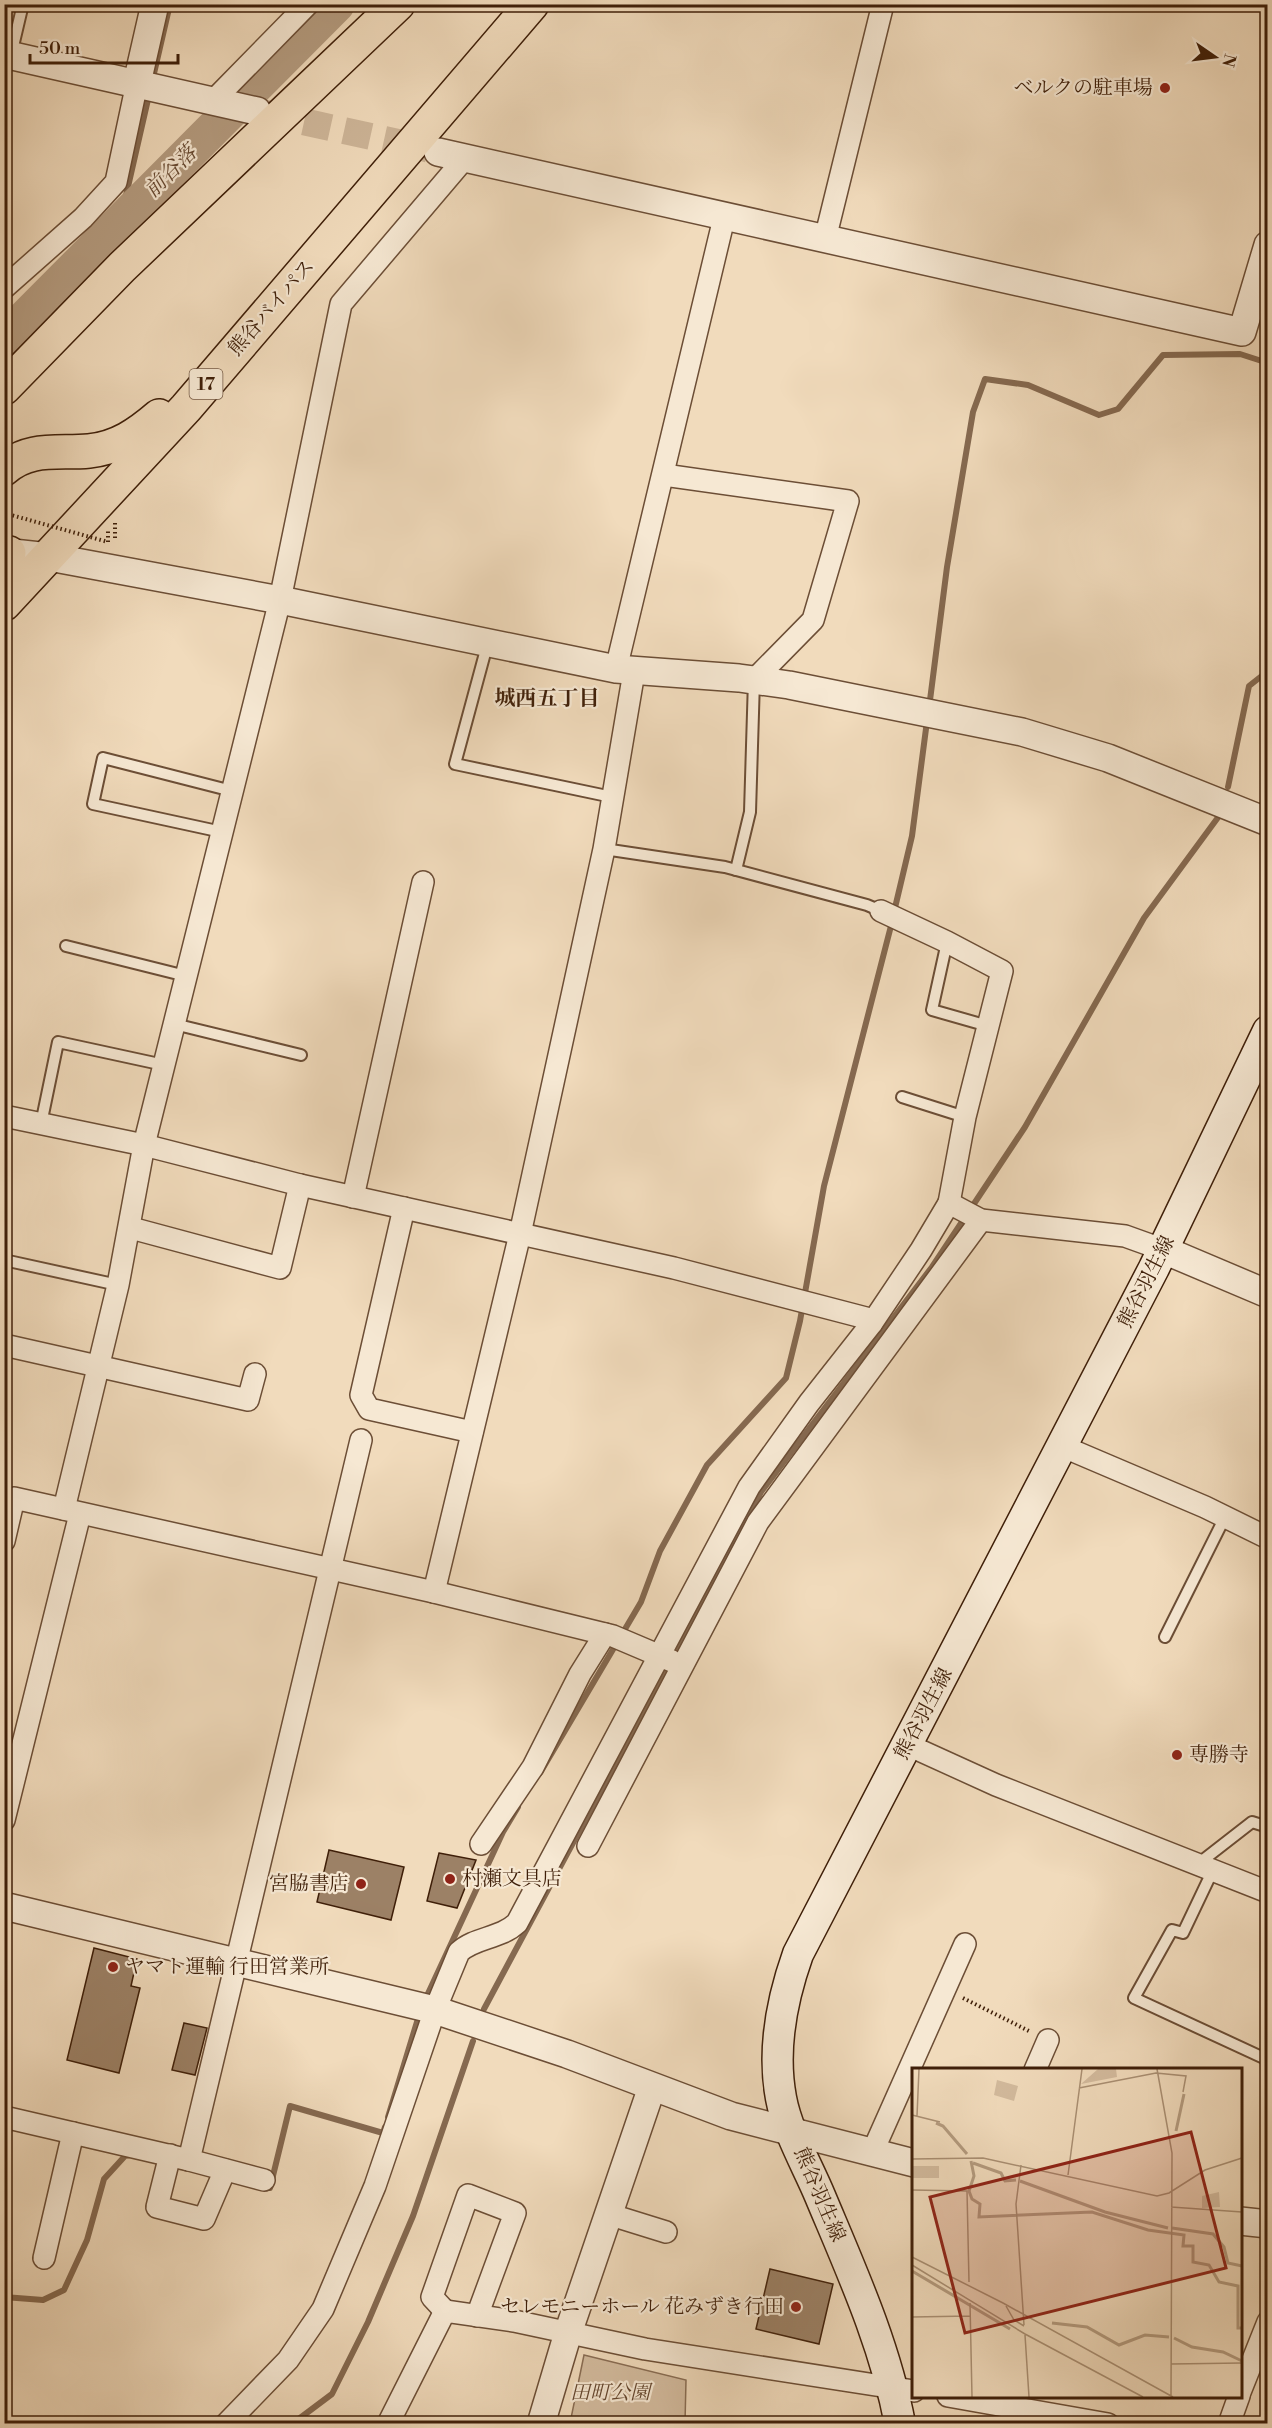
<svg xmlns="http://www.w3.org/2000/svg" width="1272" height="2428" font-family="'Libre Bodoni','Noto Serif JP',serif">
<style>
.green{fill:#d3bb9e;stroke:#896d54;stroke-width:1.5}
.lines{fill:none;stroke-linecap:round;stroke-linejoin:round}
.stream{stroke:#856950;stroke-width:6}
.river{stroke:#b49b7f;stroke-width:36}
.building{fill:#9c8166;stroke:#3f1f09;stroke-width:1.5}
.tertiary-tunnel{stroke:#cdb598;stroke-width:27;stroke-dasharray:27 14;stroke-linecap:butt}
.service-casing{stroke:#6c4e36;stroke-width:14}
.minor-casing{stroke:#6c4e36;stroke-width:24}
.tertiary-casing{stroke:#6c4e36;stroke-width:30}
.secondary-casing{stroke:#3f1f09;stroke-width:33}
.trunk-casing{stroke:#3f1f09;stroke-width:36}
.path{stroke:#3f1f09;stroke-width:4;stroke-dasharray:1.5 3;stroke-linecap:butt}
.service{stroke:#f6e8d3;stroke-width:10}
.minor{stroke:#f6e8d3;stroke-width:21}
.tertiary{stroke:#f6e8d3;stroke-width:27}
.secondary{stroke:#f6e8d3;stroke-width:30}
.trunk{stroke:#f1dbbc;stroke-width:33}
.path-bridge{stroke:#3f1f09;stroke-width:4;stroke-dasharray:1.5 3;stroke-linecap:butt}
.poi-dot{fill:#8f2418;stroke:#f6e8d3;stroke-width:2}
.labels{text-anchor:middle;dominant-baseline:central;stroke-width:4.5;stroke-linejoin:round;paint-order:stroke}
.shield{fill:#f6e8d3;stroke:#765b46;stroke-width:1.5}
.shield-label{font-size:18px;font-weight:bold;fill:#3f1f09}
.poi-label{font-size:20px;fill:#3f1f09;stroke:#f6e8d3;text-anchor:end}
.street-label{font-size:20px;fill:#3f1f09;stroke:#f6e8d3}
.park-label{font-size:20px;font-style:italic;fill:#64462e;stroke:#f6e8d3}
.water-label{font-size:21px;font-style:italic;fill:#684a32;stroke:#f6e8d3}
.neighbourhood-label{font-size:21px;font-weight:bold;fill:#3f1f09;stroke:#f6e8d3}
.inset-river{fill:none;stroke:#b49b7f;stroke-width:3}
.inset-road{fill:none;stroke:#aa9074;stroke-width:1.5}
.view{fill:#8f2418;fill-opacity:0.15;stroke:#8f2418;stroke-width:3}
.inset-edge{fill:none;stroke:#3f1f09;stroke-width:3}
</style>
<rect width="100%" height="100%" fill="#f1dbbc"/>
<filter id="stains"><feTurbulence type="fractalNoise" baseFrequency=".00333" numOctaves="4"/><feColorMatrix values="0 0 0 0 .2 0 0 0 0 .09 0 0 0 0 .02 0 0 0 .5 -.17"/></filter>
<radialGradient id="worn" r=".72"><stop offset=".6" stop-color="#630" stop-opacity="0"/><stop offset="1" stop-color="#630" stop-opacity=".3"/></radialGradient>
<path class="green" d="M584,2355l102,25 -1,43h-115z"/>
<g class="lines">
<g class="stream">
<path d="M152,82l18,-78"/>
<path d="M119,226l30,-131"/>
<path d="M929,708l18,-141 26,-155 12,-33 43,6 71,30 19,-6 45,-54 77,-1 28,9"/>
<path d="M1228,787l21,-101 19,-15"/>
<path d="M894,912l18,-76 15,-115"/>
<path d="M540,1773l101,-171 19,-51 47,-86 79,-87 14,-57 24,-135 68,-264"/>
<path d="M425,2000l78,-168 15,-25"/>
<path d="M484,2009l277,-517 171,-225 93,-140 119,-209 78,-106"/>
<path d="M388,2117l32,-105"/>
<path d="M262,2186l8,2 20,-82 93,27 2,-6"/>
<path d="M4,2297l39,3 21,-10 23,-50 17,-61 21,-23 5,-1"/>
<path d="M292,2424l40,-30 36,-72 45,-106 60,-175"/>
</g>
<path class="river" d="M4,339l333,-335"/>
</g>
<g class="building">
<path d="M329,1850l75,17 -13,53 -74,-18z"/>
<path d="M439,1853l37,7 -19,48 -30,-7z"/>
<path d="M94,1948l43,11 -6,27 9,2 -21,85 -52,-13z"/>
<path d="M184,2023l23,5 -12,47 -23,-5z"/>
<path d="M770,2269l63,15 -14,60 -63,-15z"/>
</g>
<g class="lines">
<path class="tertiary-tunnel" d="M264,113l164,36"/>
<g class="service-casing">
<g id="service">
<path d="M11,55l12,-51"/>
<path d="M488,642l-33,122 157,33"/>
<path d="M222,832l-129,-28 10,-46 129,33"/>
<path d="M604,849l121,18 142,38 14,6"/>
<path d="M736,870l14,-58 4,-132"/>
<path d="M947,942l-15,68 56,16"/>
<path d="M66,946l120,30"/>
<path d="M174,1024l127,31"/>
<path d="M902,1097l63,20"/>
<path d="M41,1124l17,-82 106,23"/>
<path d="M4,1260l114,25"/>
<path d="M1165,1637l60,-120"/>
<path d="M1198,1864l54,-42 16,5"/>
<path d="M1213,1870l-30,63 -11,-3 -38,68 134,62"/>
</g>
</g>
<g class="minor-casing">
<g id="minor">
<path d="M212,102l96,-98"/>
<path d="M825,239l58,-235"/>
<path d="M4,288l79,-70 33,-36 21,-99"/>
<path d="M664,475l184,26 -35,119 -59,60"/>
<path d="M616,669l109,-455"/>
<path d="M881,911l66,31 55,29 -37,146 -16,86"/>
<path d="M4,1116l140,29 156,40 374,83 192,50 6,5"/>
<path d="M353,1197l70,-315"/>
<path d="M404,1208l-43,187 8,14 103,23"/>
<path d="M131,1228l149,40 20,-83"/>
<path d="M4,1345l244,55 7,-26"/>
<path d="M1064,1447l141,60 63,31"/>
<path d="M64,1509l54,-224 26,-140 136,-545 61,-296 124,-146"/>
<path d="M4,1541l10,-43 420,94 86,-358 84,-385 30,-177"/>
<path d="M434,1592l179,44 59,25"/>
<path d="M908,1745l88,40 272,107"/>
<path d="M4,1820l76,-306"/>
<path d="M481,1844l52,-77 47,-93 25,-40"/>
<path d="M588,1846l170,-324 223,-302"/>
<path d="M1035,2070l13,-30"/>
<path d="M4,2117l185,43"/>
<path d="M872,2153l93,-209"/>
<path d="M170,2155l-13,52 47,12 21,-49"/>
<path d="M264,2180l-75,-20 172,-720"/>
<path d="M608,2214l58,18"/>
<path d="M44,2258l29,-125"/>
<path d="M445,2311l-13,-14 36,-102 47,18 -38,103"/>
<path d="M1240,2392l28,-70"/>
<path d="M948,2396l160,28"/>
<path d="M226,2424l62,-64 35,-51 52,-123 60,-176 24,-58c16,-15 41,-13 58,-29l232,-436 60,-84 63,-80 49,-73 28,-47 32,17 144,16 39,14"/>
<path d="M388,2424l57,-113 69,10 131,28 269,42"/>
<path d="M1229,2424l10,-28"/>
</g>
</g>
<g class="tertiary-casing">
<g id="tertiary">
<path d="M4,54l253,57"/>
<path d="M137,83l18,-79"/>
<path d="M438,152l804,180 26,-87"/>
<path d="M4,552l45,5 231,43 336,69 123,9 50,7 233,47 86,26 160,64"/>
<path d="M1164,1250l104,44"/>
<path d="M4,1906l431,104 132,44 164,62 183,47"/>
<path d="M1240,2221l28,3"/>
<path d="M541,2424l27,-91 84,-246"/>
</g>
</g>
<g class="secondary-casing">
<path id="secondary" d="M900,2424c-15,-80 -49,-154 -80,-228 -13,-31 -33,-65 -39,-98 -9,-48 1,-99 17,-144l356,-686 114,-237"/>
</g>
<g class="trunk-casing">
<g id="trunk">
<path d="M4,388l118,-121 276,-263"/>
<path d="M4,469c26,-23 55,-15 85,-18 29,-3 49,-17 70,-35"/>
<path d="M4,558l5,-5"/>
<path d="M4,604l182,-196 346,-404"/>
</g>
</g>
<g class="path">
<path d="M115,523v18"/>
<path d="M108,542v-11"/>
<path d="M963,1998l68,34"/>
</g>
<use href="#service" class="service"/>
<use href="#minor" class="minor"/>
<use href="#tertiary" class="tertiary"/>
<use href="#secondary" class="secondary"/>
<use href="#trunk" class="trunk"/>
<path class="path-bridge" d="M4,513l104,29"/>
</g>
<g class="poi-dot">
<circle cx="1165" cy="88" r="6"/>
<circle cx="1177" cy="1755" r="6"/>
<circle cx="450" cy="1879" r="6"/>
<circle cx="361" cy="1884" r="6"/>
<circle cx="113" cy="1967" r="6"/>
<circle cx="796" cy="2307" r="6"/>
</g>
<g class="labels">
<rect class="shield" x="189.5" y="369" width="33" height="30" rx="4.5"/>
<g class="shield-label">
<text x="206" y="384">17</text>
</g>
<g class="poi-label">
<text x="1153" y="88">ベルクの駐車場</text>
<text x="1189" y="1755" text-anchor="start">専勝寺</text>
<text x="462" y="1879" text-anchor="start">村瀬文具店</text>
<text x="349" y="1884">宮脇書店</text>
<text x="125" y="1967" text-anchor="start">ヤマト運輸 行田営業所</text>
<text x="784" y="2307">セレモニーホール 花みずき行田</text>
</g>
<g class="street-label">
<text transform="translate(272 308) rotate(-49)">熊谷バイパス</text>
<text transform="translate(1147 1282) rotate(-63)">熊谷羽生線</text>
<text transform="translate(924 1714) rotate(-62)">熊谷羽生線</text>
<text transform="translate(819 2195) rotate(67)">熊谷羽生線</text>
</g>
<g class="park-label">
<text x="610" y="2393">田町公園</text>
</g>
<g class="water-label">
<text transform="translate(171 172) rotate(-45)">前谷落</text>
</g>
<g class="neighbourhood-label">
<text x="547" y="699">城西五丁目</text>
</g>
</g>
<g transform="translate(912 2068)">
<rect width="330" height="330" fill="#f1dbbc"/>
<path d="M186,1h18l1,8 -36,7zM85,12l21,6 -4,15 -20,-6zM0,98h27v12h-27zM307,124l1,15 -18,1v-12z" fill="#d3bb9e"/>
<path class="inset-river" d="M24,55l7,3 24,28M264,63l8,-37M59,93l3,15 -5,15 3,8 8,5 -1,13 113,-5 56,18 36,5 -1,11h10v16l16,3 10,17 19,4v42h4M61,95l28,10 4,8 11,-1M108,113l85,31 63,16M260,160l41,6 11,13 4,16 14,3M0,203l98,58M140,255l35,4 32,18 26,-10 24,2M262,270l18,9 31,5 19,9"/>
<path class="inset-road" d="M245,1l15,84 -1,243M167,20l77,-15 30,3 -3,16M0,47l28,7M5,48l2,-47M0,91l71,-1 174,38 12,-3 36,-23 37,-12M109,97l-5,39 8,121M156,107l14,-106M0,122l55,1 2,91M259,139l71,5M0,189l91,46 170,94M0,197l113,69 118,63M58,235l2,94M94,238l8,14 10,6M0,249l58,-1M113,267l4,62M259,296l71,-1"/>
<path class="view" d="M279,64l35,136 -261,65 -35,-136z"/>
<rect width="330" height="330" class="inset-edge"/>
</g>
<rect width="1272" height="2428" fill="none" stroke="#f1dbbc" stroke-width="24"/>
<rect x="6" y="6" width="1260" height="2416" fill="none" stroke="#3f1f09" stroke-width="3"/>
<rect x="12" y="12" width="1248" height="2404" fill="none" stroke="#3f1f09" stroke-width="1.5"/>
<g transform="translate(1215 57) rotate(104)" stroke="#f6e8d3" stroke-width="4.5" paint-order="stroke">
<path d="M0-4.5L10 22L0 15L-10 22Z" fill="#3f1f09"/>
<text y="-9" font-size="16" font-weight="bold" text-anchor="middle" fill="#3f1f09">N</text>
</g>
<path d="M30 54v9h148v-9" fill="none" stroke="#3f1f09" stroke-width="3"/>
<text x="39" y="54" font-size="18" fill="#3f1f09" stroke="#f6e8d3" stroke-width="4.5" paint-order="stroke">50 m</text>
<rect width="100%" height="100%" filter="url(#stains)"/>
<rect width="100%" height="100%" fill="url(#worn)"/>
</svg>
